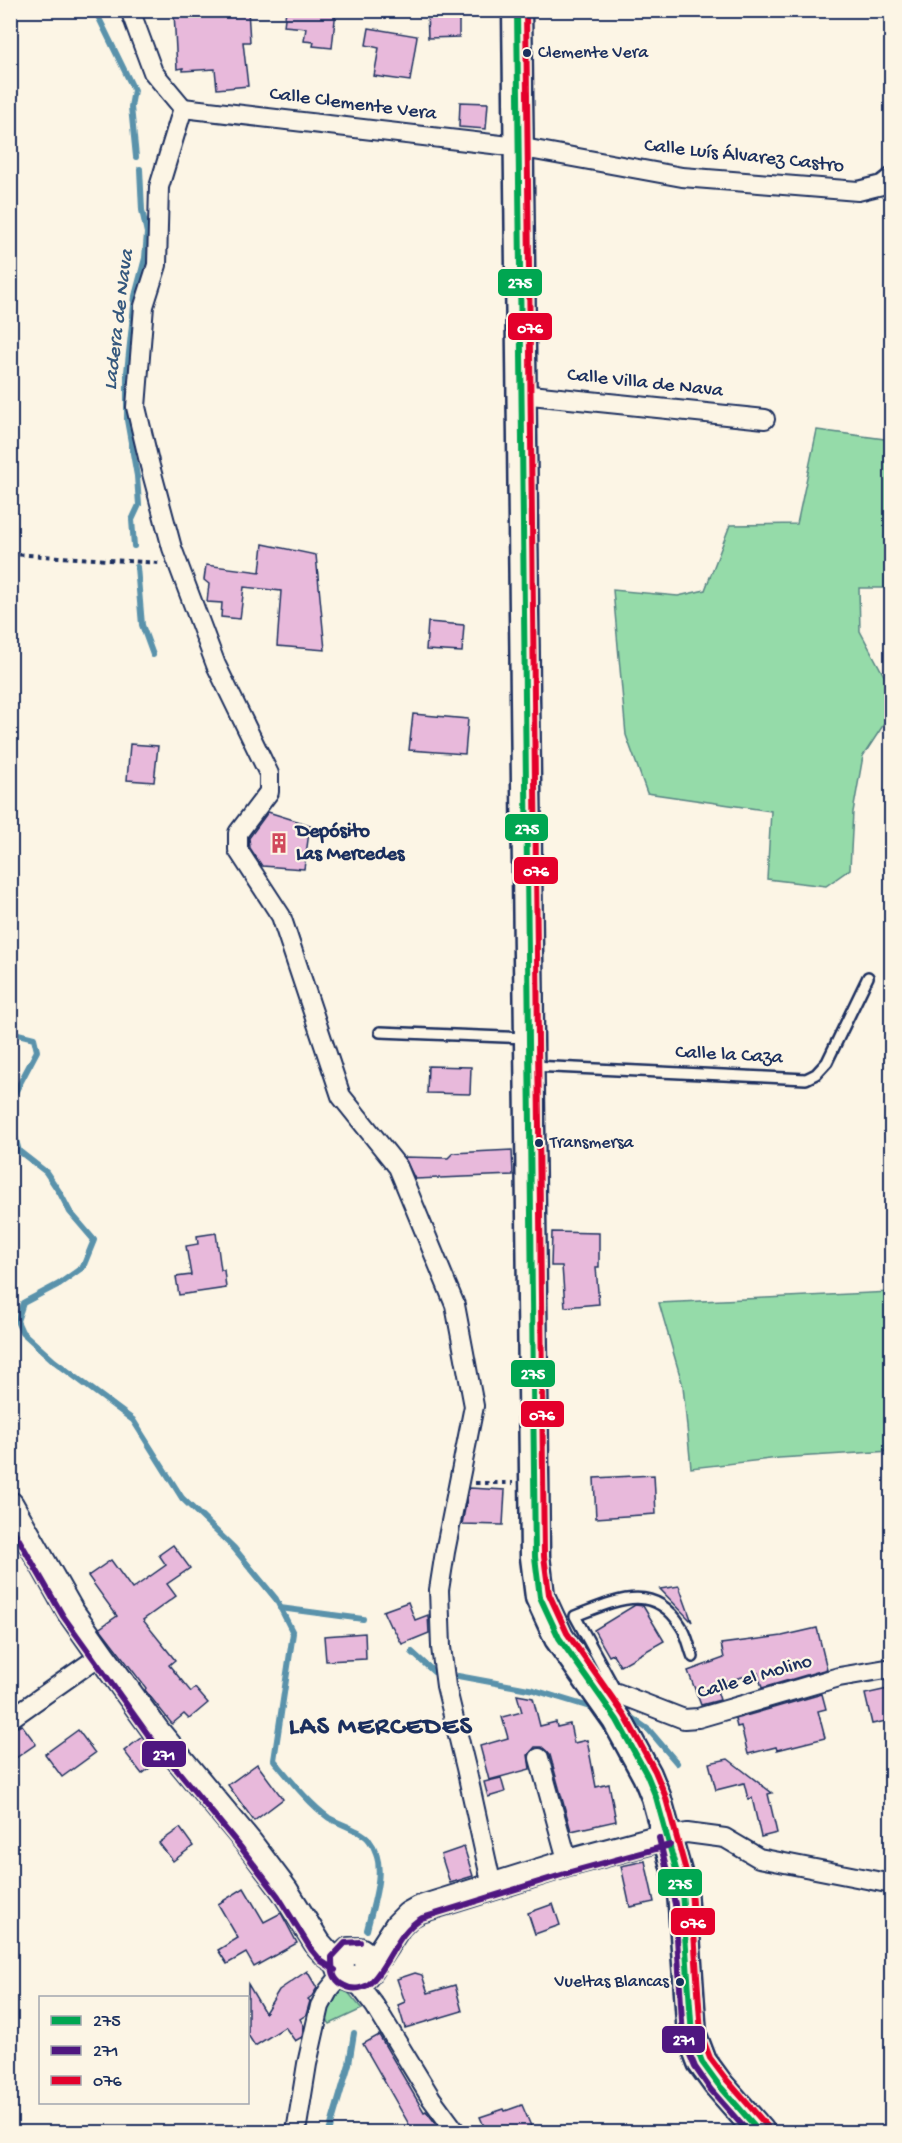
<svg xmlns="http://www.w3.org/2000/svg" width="902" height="2143" font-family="'Gochi Hand',sans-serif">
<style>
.green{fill:#95dba9;stroke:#588584;stroke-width:1.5}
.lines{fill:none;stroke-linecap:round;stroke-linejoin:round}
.stream{stroke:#5a92ab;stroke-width:6}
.building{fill:#e8b9db;stroke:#1b2f5e;stroke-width:1.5}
.service-casing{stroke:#1b2f5e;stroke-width:14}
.minor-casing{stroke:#1b2f5e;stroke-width:22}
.secondary-casing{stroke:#1b2f5e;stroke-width:30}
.primary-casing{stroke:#1b2f5e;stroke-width:33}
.path{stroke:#1b2f5e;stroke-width:4;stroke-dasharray:4.5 4.5;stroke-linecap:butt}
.service{stroke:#fcf5e5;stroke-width:9}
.minor{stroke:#fcf5e5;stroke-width:18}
.secondary{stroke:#fcf5e5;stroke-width:26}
.primary{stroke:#fcf5e5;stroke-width:28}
.bus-1-casing{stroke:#fcf5e5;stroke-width:10}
.bus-2-casing{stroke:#fcf5e5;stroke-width:10}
.bus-3-casing{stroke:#fcf5e5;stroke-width:10}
.bus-1{stroke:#00a651;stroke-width:6}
.bus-2{stroke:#4f1780;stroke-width:6}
.bus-3{stroke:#e4002b;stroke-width:6}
.bus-dot{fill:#1b2f5e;stroke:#fcf5e5;stroke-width:2}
.labels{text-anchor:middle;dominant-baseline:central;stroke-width:4.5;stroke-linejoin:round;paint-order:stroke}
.bus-label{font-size:18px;fill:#1b2f5e;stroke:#fcf5e5;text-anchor:start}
.street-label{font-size:20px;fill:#1b2f5e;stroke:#fcf5e5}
.poi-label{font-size:20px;font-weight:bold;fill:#1b2f5e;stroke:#fcf5e5;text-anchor:start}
.water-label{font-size:21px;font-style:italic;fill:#35587e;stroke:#fcf5e5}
.district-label{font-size:26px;font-weight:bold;letter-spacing:1.5px;fill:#1b2f5e;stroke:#fcf5e5}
.line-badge{stroke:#fcf5e5;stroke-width:2}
.badge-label{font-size:16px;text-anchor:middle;font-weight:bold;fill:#fff}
</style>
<rect width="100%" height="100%" fill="#fcf5e5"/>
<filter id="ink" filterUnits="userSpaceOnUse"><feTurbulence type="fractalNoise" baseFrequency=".0167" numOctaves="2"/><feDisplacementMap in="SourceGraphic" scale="12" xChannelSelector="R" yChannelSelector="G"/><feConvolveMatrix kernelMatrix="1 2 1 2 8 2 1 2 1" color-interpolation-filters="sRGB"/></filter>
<g filter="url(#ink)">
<g class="green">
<path d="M817,430l75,10 -1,148h-32l1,43 29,54 -3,36 -23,35 -10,56 -3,57 -24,17 -59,-7 4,-68 -124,-18 -21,-58 -13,-145 65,6 27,-6 25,-65 67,-1z"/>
<path d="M891,1292v159l-112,7 -88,10 -8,-82 -24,-83z"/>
<path d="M342,1985l20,24 -32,15 -5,-7 4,-14z"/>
</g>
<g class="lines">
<g class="stream">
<path d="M95,10l39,80 -3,17 5,50"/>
<path d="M134,546l-2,-26 7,-15 -2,-29 -10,-56v-48l8,-76 10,-38 2,-25 -5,-23 -2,-41"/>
<path d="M137,567l5,58 11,30"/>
<path d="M10,1032l24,6 3,13 -27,51"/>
<path d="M10,1119l9,32 27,21 14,21 10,19 24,28 -11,27 -24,17 -36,19 -6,18 5,11 32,29 79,59 49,78 52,50 42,51 17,34 -19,127c15,18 35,44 55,58 10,6 34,13 40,22 20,25 4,63 -2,90"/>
<path d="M280,1608l83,11"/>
<path d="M412,1652l22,20"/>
<path d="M458,1676l76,14 59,18"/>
<path d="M626,1714l23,16 28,33"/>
<path d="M329,2132l20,-68 5,-31"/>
</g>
</g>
<g class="building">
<path d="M196,10h52l2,32h-7l5,44 -31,3 -2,-20 -32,2v-3l-6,1 -3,-57z"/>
<path d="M286,10h50l-4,38 -19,-2 1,-4 -10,-1 2,-13 -22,-2z"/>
<path d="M427,10h32v27l-31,1z"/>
<path d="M369,28l48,8 -7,45 -36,-5 5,-28 -13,-3z"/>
<path d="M460,102l28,1 -2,26 -27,-2z"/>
<path d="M263,544l53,11 9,95 -48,-4 4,-55 -37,-4 -4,32 -19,-2 1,-14 -15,-1 2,-18 -5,-4 2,-15 54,7z"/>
<path d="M428,622l36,3 -2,27 -36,-2z"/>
<path d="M413,714l55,5 -3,35 -56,-4z"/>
<path d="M130,744l28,2 -4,36 -27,-2z"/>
<path d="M268,812l42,13 -6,44 -42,-3 -12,-18 -1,-10z"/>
<path d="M428,1066l43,1 -1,27 -43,-1z"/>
<path d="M512,1150l1,25 -98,4 -11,-22 44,1 5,-5z"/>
<path d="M552,1232l47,1v34h-3l3,37 -34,3 -3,-41h-11z"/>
<path d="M216,1233l5,37h3l2,18 -47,7 -3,-18 15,-2 -5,-29 12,-2 -1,-8z"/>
<path d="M654,1475l2,39 -60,4 -2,-40z"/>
<path d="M469,1488l36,2 -2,35 -41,-1z"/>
<path d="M173,1545l17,23 -23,16 9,12 -33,24 32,40 -6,5 22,27 4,-4 13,15 -19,16 -5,-5 -12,10 -27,-34 1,-2 -46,-60 17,-12 -29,-40 23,-16 21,29 34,-24 -7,-10z"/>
<path d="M679,1586l13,36 -32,-33z"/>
<path d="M408,1602l7,18 13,-5 1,18 -27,11 -10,-18h-2l-7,-15z"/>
<path d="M635,1605l8,1 21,35 -44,25 -7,-12 -4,2 -15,-26z"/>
<path d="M817,1628l10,41 -65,19 -4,-15 -43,11 5,16 -19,5 -13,-34 36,-13 -3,-14 61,-8z"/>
<path d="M365,1633l1,26 -40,2 -2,-25z"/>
<path d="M888,1689l3,14v17l-19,4 -7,-30z"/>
<path d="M822,1694l4,15 -8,2 7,27 -48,12 -1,-3 -28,7 -7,-28 -4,1 -2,-8z"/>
<path d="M517,1695l16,3 7,28 16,-4 1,5 13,-3 4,19 13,-3 9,47 13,-3 7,37 -45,10 -21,-76 -8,-8h-7l-7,8 2,14 -41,11 -9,-34 28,-8 -6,-21 20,-5z"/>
<path d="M22,1725l14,19 -26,18v-32z"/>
<path d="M78,1730l17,23 -33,24 -17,-23z"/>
<path d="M142,1737l18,23 -18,14 -18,-23z"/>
<path d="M728,1759l44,34 -4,1 9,39 -16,4 -9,-39 -4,1 -4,-16 -28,7 -7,-27z"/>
<path d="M257,1764l26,35 -29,22 -26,-36z"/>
<path d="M501,1778l4,14 -17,5 -4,-15z"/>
<path d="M180,1828l13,18 -20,15 -14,-18z"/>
<path d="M464,1847l9,29 -23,7 -9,-28z"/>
<path d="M645,1861l9,41 -24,5 -9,-41z"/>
<path d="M244,1888l20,34 17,-9 16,30 -43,24 -8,-14 -19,11 -9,-14 20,-12 -20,-34z"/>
<path d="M553,1904l7,21 -25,9 -7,-21z"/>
<path d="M307,1971l10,17 -5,8 -4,3 2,2 -4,14 -6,4 4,7 -2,11 -7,4 -10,-14 -30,19 -7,-11v-51l17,29 14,-23z"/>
<path d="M415,1973l7,2 6,18 27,-8 7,26 -57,17 -7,-23 7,-3 -8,-23z"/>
<path d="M379,2035l45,77 2,-1 14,18 -11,4h-15l-51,-89z"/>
<path d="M522,2105l9,21 -16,7h-28l-7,-16 24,-8 1,2z"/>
</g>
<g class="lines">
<g class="service-casing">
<g id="service">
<path d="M380,1032l147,6"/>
<path d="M532,1066l274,13 10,-5 11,-12 41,-85"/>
<path d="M617,1693l-42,-77c40,-15 78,-35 106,10 6,8 8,21 12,31"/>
</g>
</g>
<g class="minor-casing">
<g id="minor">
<path d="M130,10l23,62 30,36 -24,79 -2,78 -13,41 -8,101 14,59 22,82 44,117 53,109v18l-31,41v17l43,66 60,180 57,71 57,138 19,101 -29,146 -6,38 2,57 5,39 20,82 26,118"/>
<path d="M183,108l335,39 164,30 176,14 24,-6 10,-8"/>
<path d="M521,394l244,25"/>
<path d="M598,1696l19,-3 67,26 14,-1 141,-41 53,-9"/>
<path d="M10,1719l91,-64"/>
<path d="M539,1758l29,105"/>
<path d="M668,1836l19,-3 38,5 34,20 133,26"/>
<path d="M355,1980l20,26 56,92 25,34"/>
<path d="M296,2132l11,-68 13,-58 8,-15 14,-17"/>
</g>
</g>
<g class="secondary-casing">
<g id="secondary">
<path d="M10,1505l60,106 31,44 55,76 93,112 36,48 33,53 9,10 13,9"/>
<path d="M369,1968l-2,-12 -7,-5h-11l-8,8 -1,9 5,8 10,4 11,-5 32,-49 11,-11 9,-5 150,-47 100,-27"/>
</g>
</g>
<g class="primary-casing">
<path id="primary" d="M517,10l18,1547 5,40 19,41 58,82 30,55 9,22 26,94 10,145 10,26 16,22 42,48"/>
</g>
<g class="path">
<path d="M10,554l150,9"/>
<path d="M475,1483h38"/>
</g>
<use href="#service" class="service"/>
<use href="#minor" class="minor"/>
<use href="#secondary" class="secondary"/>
<use href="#primary" class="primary"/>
<g class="bus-1-casing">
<path id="bus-1" d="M517,10l18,1547 5,40 19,41 58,82 30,55 9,22 26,94 10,145 10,26 16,22 42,48"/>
</g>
<g class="bus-2-casing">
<g id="bus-2">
<path d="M10,1524l53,92 86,120 93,113 36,47 33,53 10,12 14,9"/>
<path d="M659,1838l16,66 8,134 12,29 16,23 37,42"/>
<path d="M360,1942l-15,1 -13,14c0,12 0,22 11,28 10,6 23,4 30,-5 18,-19 24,-48 49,-62l149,-46 99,-27"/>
</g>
</g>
<g class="bus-3-casing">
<path id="bus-3" d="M526,10l18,1546 5,38 18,39 58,83 30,55 10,24 26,94 10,145 9,24 15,20 42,48"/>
</g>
<use href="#bus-1" class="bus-1"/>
<use href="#bus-2" class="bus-2"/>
<use href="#bus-3" class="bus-3"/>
</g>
</g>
<defs>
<g id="building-bare" transform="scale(1.62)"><path d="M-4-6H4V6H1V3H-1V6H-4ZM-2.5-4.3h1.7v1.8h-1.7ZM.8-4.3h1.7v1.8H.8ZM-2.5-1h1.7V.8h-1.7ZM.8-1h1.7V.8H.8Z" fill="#d1495b" stroke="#fcf5e5" stroke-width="2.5" paint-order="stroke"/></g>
</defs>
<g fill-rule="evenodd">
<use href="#building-bare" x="279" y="843"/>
</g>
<g class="bus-dot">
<circle cx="527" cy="53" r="5"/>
<circle cx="539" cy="1143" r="5"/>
<circle cx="680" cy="1982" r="5"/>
</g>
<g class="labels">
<g class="bus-label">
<text x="538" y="53">Clemente Vera</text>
<text x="550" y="1143">Transmersa</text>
<text x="669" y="1982" text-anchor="end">Vueltas Blancas</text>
</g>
<g class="street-label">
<text transform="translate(353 105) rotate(7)">Calle Clemente Vera</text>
<text transform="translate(744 157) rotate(6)">Calle Luís Álvarez Castro</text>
<text transform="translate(645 384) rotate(6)">Calle Villa de Nava</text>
<text transform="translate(729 1056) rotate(3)">Calle la Caza</text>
<text transform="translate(755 1678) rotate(-16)">Calle el Molino</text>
</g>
<g class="poi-label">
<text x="296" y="832">Depósito<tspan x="296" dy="23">Las Mercedes</tspan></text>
</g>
<g class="water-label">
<text transform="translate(120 320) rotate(-83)">Ladera de Nava</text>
</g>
<g class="district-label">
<text x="381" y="1728">LAS MERCEDES</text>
</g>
</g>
<g class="line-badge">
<rect x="497" y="268" width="46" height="29" rx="6" fill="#00a651"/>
<rect x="507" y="312" width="46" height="29" rx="6" fill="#e4002b"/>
<rect x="504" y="813" width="45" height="29" rx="6" fill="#00a651"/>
<rect x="513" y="856" width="46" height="29" rx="6" fill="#e4002b"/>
<rect x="510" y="1359" width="46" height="29" rx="6" fill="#00a651"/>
<rect x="520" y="1400" width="45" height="28" rx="6" fill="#e4002b"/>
<rect x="141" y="1740" width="46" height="28" rx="6" fill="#4f1780"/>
<rect x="657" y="1868" width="46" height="29" rx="6" fill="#00a651"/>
<rect x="670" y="1907" width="46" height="29" rx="6" fill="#e4002b"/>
<rect x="661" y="2025" width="45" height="29" rx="6" fill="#4f1780"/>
</g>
<g class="badge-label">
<text x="520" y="288">275</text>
<text x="530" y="333">076</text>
<text x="527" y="834">275</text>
<text x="536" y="876">076</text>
<text x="533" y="1379">275</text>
<text x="542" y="1420">076</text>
<text x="164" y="1760">271</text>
<text x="680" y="1889">275</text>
<text x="693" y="1928">076</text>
<text x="684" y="2045">271</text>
</g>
<rect width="902" height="2143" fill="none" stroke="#fcf5e5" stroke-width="36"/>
<rect x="18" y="18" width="866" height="2107" fill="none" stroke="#1b2f5e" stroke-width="2" filter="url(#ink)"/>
<rect x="39" y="1996" width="210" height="108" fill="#fcf5e5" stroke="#a2a6af" stroke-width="1.5"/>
<rect x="51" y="2016" width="30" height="9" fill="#00a651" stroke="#a2a6af" stroke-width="1.5"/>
<text x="93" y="2026" font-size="18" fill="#1b2f5e">275</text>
<rect x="51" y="2046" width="30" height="9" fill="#4f1780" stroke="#a2a6af" stroke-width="1.5"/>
<text x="93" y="2056" font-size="18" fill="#1b2f5e">271</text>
<rect x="51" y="2076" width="30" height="9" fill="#e4002b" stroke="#a2a6af" stroke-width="1.5"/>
<text x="93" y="2086" font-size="18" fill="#1b2f5e">076</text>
</svg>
